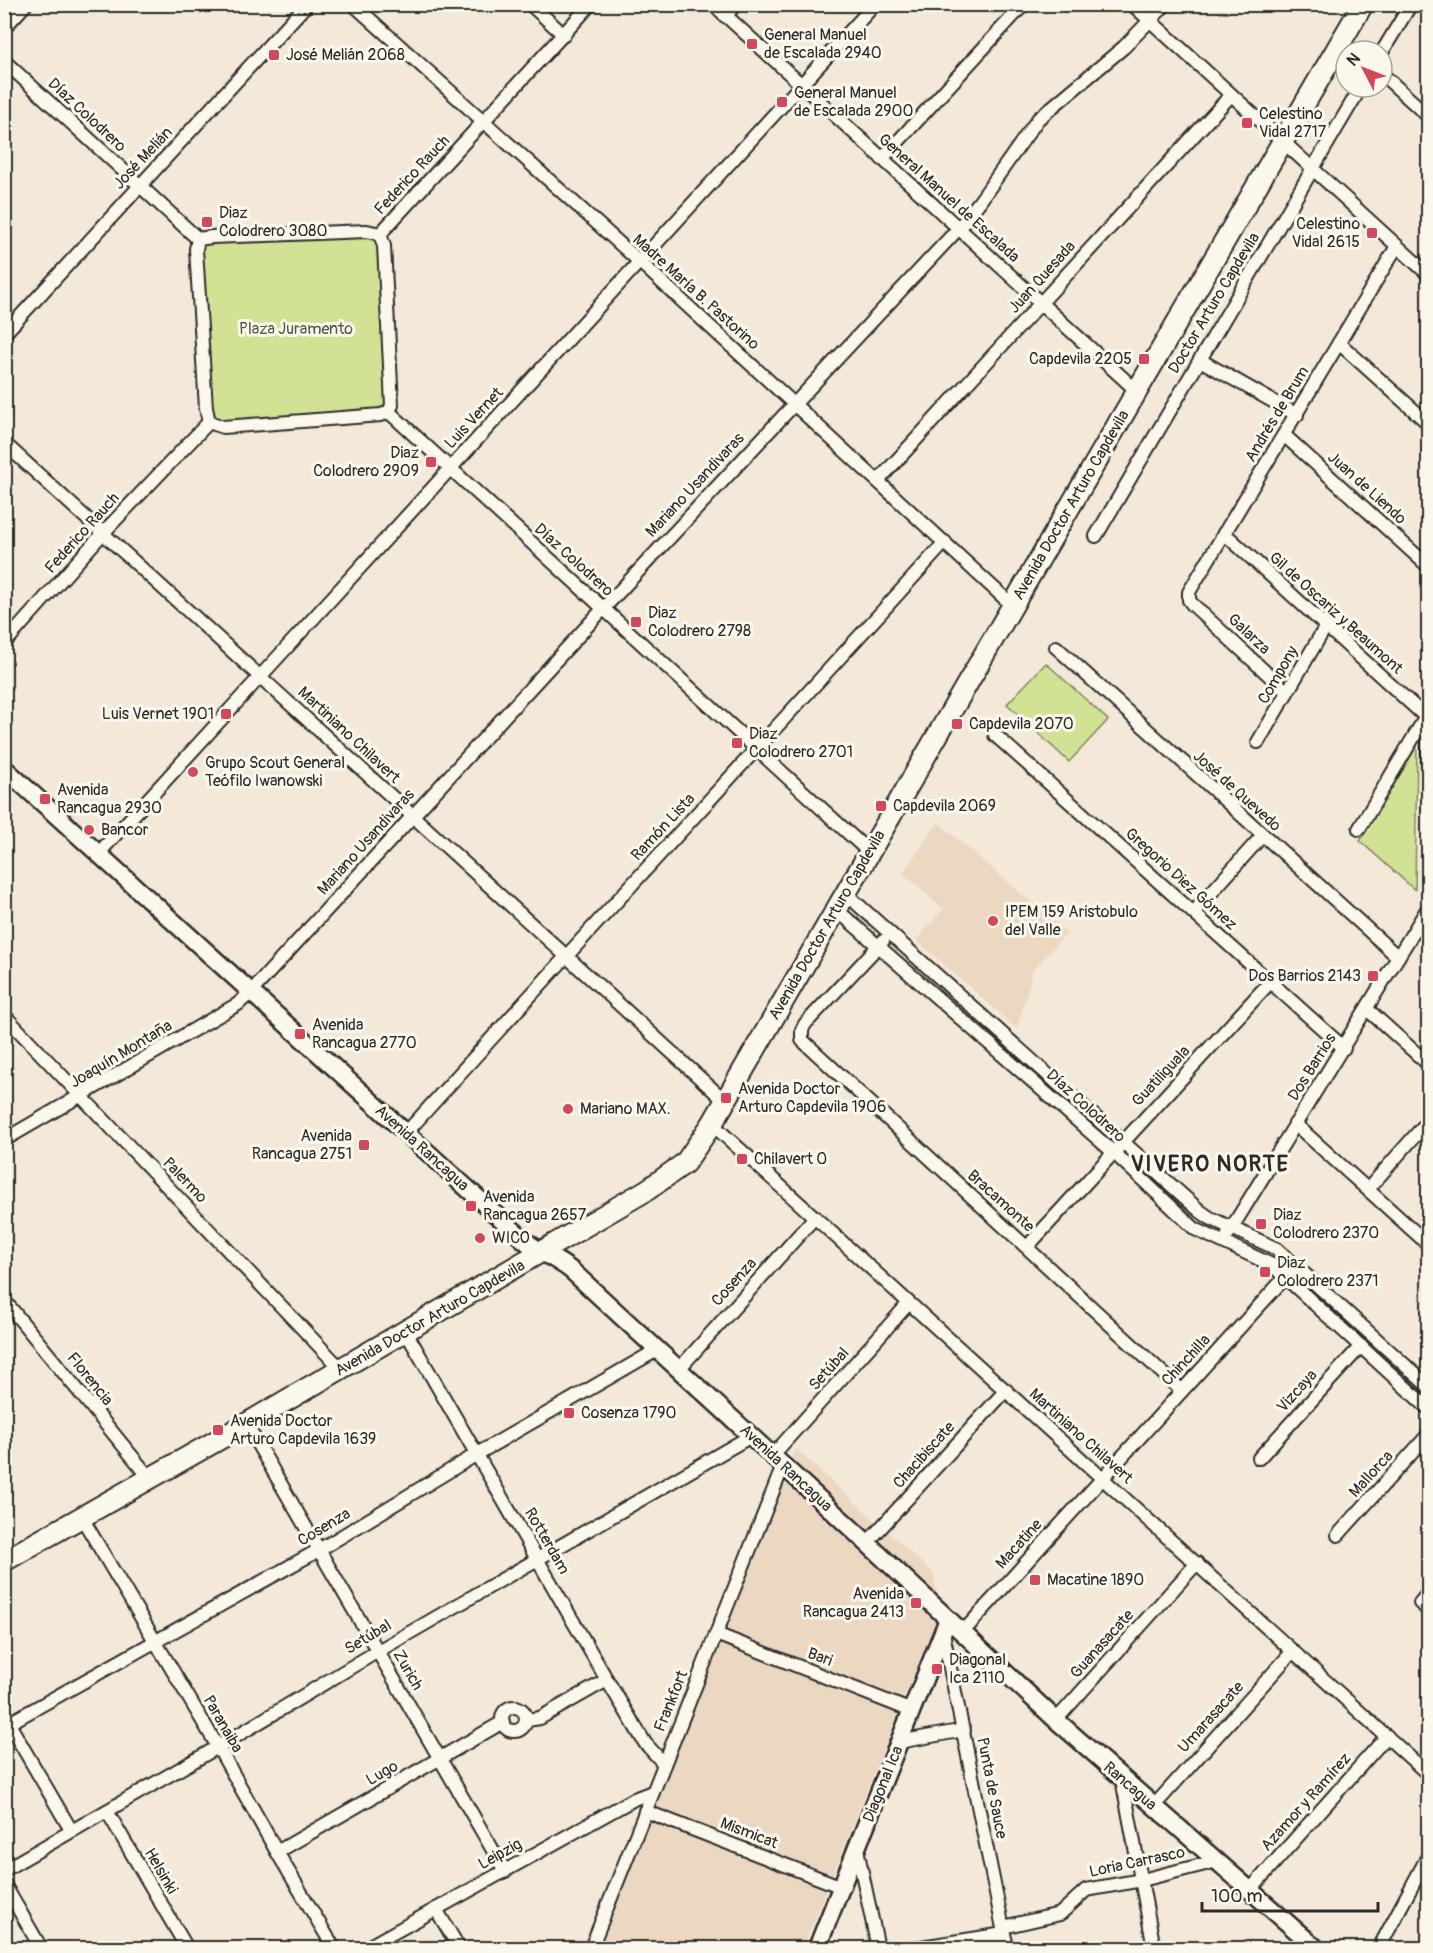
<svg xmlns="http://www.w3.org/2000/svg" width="1433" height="1953" font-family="Pangolin,sans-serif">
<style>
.built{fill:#ecd8c1}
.green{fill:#d2e295;stroke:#7e8660;stroke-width:1.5}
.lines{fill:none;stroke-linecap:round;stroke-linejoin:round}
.street-casing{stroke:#2b2b2b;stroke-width:16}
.secondary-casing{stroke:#2b2b2b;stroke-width:21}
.primary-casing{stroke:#2b2b2b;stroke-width:24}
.street{stroke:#fbf7ec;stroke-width:12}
.secondary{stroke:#fbf7ec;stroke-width:16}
.primary{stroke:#fbf7ec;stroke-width:20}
.poi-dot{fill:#d1495b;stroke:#fbf7ec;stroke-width:2}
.labels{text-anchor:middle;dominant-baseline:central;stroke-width:6;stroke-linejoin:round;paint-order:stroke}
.poi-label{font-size:16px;fill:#2b2b2b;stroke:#fbf7ec;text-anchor:start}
.street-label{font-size:16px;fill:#2b2b2b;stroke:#fbf7ec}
.park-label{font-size:16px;fill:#555946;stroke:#fbf7ec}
.district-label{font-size:22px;font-weight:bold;letter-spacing:1.5px;fill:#2b2b2b;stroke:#fbf7ec}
</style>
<rect width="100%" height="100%" fill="#f4e9d8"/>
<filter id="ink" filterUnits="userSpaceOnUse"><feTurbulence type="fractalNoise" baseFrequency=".0167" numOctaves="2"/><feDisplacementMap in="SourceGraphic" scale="12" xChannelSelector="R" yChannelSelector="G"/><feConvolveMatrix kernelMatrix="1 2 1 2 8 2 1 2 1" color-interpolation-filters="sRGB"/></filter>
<g filter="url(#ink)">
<g class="built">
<path d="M938,822l129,111 -34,37 -16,59 -101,-89 27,-31 -40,-36z"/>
<path d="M795,1448l138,125 7,37 -137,338h-208z"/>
</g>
<g class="green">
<path d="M380,234l9,178 -180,10 -11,-183z"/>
<path d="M1046,663l62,57 -39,42 -62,-58z"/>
<path d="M1417,745l-2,145 -55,-49z"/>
</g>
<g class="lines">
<g class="street-casing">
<g id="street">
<path d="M353,4l287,258 373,344"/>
<path d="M530,4l34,31"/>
<path d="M713,4l424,387"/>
<path d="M1132,4l296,270"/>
<path d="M725,16l11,-12"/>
<path d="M4,28l22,-24"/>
<path d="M1382,52l29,-48"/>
<path d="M4,61l194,178"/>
<path d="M1382,74l46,42"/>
<path d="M882,159l142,-155"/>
<path d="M380,234l211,-230"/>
<path d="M380,234l4,12 8,159 -3,7"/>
<path d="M198,239l-2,10 10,159 3,14"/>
<path d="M198,239l14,-2 155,-6 13,3"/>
<path d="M4,334l303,-330"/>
<path d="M1339,343l89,80"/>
<path d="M1200,360l97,55"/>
<path d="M389,412l480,440"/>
<path d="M209,422l14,5 158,-12 8,-3"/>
<path d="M1284,435l144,131"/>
<path d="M4,443l720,657"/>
<path d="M878,481l353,-386"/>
<path d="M1224,533l204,186"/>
<path d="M1096,536l265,-449"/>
<path d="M4,644l99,-111 106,-111"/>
<path d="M1056,647l342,310"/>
<path d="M1287,692l-95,-88 -3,-4v-8l208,-346"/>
<path d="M1428,719v47"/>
<path d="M995,735l349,313"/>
<path d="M1258,742l68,-116"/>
<path d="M1359,829l69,-116"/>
<path d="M98,854l777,-850"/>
<path d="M845,893l355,318 10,7 67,31 151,137"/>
<path d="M837,910l276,242 82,77 77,36 156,143"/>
<path d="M1194,912l68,-76"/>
<path d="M883,941l-78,83 -3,6v10l379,350"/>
<path d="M1367,1009l61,55"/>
<path d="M4,1015l337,354"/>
<path d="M712,1124l716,650"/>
<path d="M1295,1124l133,120"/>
<path d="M406,1133c178,-198 360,-393 539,-591"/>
<path d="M4,1140l234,-136 13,-12 352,-383 356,-381 21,-27 58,-82 86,-72 42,-43"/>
<path d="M1368,1189l60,-68"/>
<path d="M1228,1234l200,-326"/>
<path d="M1027,1247l244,-266"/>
<path d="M4,1300l145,177"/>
<path d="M406,1332l201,348 38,63 19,21"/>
<path d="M679,1369l136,-152"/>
<path d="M246,1424l259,447"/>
<path d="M772,1456l137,-153"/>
<path d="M1259,1458l102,-112"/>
<path d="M82,1518l136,229 59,105 57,96"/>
<path d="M1338,1535l90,-100"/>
<path d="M867,1543l139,-153"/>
<path d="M1428,1593l-8,10 8,7"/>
<path d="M943,1633l64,315"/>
<path d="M962,1633l328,-361"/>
<path d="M716,1634l196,77"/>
<circle cx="514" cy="1719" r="12"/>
<path d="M5,1717l66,113"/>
<path d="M527,1720l13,-2 67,-38"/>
<path d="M1056,1720l141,-157"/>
<path d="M4,1726l315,-176 158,-96 180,-104"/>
<path d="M899,1742l65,-12"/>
<path d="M1122,1779l32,169"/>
<path d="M1154,1806l139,-155"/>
<path d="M107,1811l80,137"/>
<path d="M645,1811l197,76"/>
<path d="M857,1849l21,99"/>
<path d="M277,1852l226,-130"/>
<path d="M4,1870l214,-123 160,-96 373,-215"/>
<path d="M4,1884l37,64"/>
<path d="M1250,1890l137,-154"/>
<path d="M436,1909l23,39"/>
<path d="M1003,1927l57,-13 26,-24 56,-10 75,-19"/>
<path d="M366,1948l268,-149 18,-7"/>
<path d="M591,1948l192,-482"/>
<path d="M915,1948l89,-14"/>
<path d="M1379,1948l49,-92"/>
</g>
</g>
<g class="secondary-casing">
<g id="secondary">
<path d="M4,768l519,471c15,13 33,19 49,32l295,272 189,177 260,228"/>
<path d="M817,1948l131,-329"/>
</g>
</g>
<g class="primary-casing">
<path id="primary" d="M4,1561l242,-137 401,-234 38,-27 27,-39 425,-733 226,-387"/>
</g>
<use href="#street" class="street"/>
<use href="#secondary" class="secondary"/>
<use href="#primary" class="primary"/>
</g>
</g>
<g class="poi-dot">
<rect x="746" y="38" width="12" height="12" rx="3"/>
<rect x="268" y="49" width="12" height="12" rx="3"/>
<rect x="776" y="96" width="12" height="12" rx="3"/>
<rect x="1241" y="117" width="12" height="12" rx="3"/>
<rect x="201" y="216" width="12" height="12" rx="3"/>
<rect x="1366" y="227" width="12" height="12" rx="3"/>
<rect x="1138" y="353" width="12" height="12" rx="3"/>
<rect x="425" y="456" width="12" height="12" rx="3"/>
<rect x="630" y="616" width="12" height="12" rx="3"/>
<rect x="220" y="708" width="12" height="12" rx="3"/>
<rect x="951" y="718" width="12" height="12" rx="3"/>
<rect x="731" y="737" width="12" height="12" rx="3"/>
<circle cx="193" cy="772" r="6"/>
<rect x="39" y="793" width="12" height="12" rx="3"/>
<rect x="875" y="800" width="12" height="12" rx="3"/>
<circle cx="89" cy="830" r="6"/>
<circle cx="993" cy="921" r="6"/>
<rect x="1367" y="970" width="12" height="12" rx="3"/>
<rect x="294" y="1028" width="12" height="12" rx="3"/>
<rect x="720" y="1092" width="12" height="12" rx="3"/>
<circle cx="568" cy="1109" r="6"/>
<rect x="358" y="1139" width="12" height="12" rx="3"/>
<rect x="736" y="1153" width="12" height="12" rx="3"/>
<rect x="465" y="1200" width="12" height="12" rx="3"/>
<rect x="1255" y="1218" width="12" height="12" rx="3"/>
<circle cx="480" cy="1238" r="6"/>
<rect x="1259" y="1266" width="12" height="12" rx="3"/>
<rect x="563" y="1407" width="12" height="12" rx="3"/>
<rect x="212" y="1424" width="12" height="12" rx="3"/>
<rect x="1029" y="1574" width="12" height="12" rx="3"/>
<rect x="910" y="1597" width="12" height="12" rx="3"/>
<rect x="931" y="1663" width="12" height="12" rx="3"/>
</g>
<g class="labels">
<g class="poi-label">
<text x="764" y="35">General Manuel<tspan x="764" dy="18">de Escalada 2940</tspan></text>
<text x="286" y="55">José Melián 2068</text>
<text x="794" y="93">General Manuel<tspan x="794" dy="18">de Escalada 2900</tspan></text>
<text x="1259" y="114">Celestino<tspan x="1259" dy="18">Vidal 2717</tspan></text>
<text x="219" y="213">Diaz<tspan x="219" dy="18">Colodrero 3080</tspan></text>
<text x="1360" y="224" text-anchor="end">Celestino<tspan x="1360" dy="18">Vidal 2615</tspan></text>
<text x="1132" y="359" text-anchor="end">Capdevila 2205</text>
<text x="419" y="453" text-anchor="end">Diaz<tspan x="419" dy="18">Colodrero 2909</tspan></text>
<text x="648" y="613">Diaz<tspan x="648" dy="18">Colodrero 2798</tspan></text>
<text x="214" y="714" text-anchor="end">Luis Vernet 1901</text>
<text x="969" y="724">Capdevila 2070</text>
<text x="749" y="734">Diaz<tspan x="749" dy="18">Colodrero 2701</tspan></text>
<text x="205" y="763">Grupo Scout General<tspan x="205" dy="18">Teófilo Iwanowski</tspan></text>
<text x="57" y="790">Avenida<tspan x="57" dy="18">Rancagua 2930</tspan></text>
<text x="893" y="806">Capdevila 2069</text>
<text x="101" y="830">Bancor</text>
<text x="1005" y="912">IPEM 159 Aristobulo<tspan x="1005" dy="18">del Valle</tspan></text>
<text x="1361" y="976" text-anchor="end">Dos Barrios 2143</text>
<text x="312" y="1025">Avenida<tspan x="312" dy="18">Rancagua 2770</tspan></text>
<text x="738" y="1089">Avenida Doctor<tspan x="738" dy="18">Arturo Capdevila 1906</tspan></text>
<text x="580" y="1109">Mariano MAX.</text>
<text x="352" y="1136" text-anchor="end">Avenida<tspan x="352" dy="18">Rancagua 2751</tspan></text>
<text x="754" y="1159">Chilavert 0</text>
<text x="483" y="1197">Avenida<tspan x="483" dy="18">Rancagua 2657</tspan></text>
<text x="1273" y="1215">Diaz<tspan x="1273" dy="18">Colodrero 2370</tspan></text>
<text x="492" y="1238">WICO</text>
<text x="1277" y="1263">Diaz<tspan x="1277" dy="18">Colodrero 2371</tspan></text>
<text x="581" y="1413">Cosenza 1790</text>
<text x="230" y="1421">Avenida Doctor<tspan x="230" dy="18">Arturo Capdevila 1639</tspan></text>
<text x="1047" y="1580">Macatine 1890</text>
<text x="904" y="1594" text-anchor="end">Avenida<tspan x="904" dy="18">Rancagua 2413</tspan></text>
<text x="949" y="1660">Diagonal<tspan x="949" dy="18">Ica 2110</tspan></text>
</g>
<g class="street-label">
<text transform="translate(87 115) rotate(43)">Díaz Colodrero</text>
<text transform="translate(143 158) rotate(-47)">José Melián</text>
<text transform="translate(412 175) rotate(-47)">Federico Rauch</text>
<text transform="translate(949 198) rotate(42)">General Manuel de Escalada</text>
<text transform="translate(1042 277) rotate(-48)">Juan Quesada</text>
<text transform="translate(696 292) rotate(42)">Madre María B. Pastorino</text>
<text transform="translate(1214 303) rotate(-59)">Doctor Arturo Capdevila</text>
<text transform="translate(1277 414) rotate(-59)">Andrés de Brum</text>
<text transform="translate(474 418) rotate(-47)">Luis Vernet</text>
<text transform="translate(695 485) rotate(-47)">Mariano Usandivaras</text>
<text transform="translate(1367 488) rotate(42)">Juan de Liendo</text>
<text transform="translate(1071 505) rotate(-60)">Avenida Doctor Arturo Capdevila</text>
<text transform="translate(82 533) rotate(-48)">Federico Rauch</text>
<text transform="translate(574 560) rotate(42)">Díaz Colodrero</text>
<text transform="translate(1336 613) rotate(42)">Gil de Oscariz y Beaumont</text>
<text transform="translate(1249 634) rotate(43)">Galarza</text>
<text transform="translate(1278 675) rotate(-60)">Compony</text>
<text transform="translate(349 735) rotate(43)">Martiniano Chilavert</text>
<text transform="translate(1237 791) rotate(42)">José de Quevedo</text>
<text transform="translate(663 827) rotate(-47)">Ramón Lista</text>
<text transform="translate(366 842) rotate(-48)">Mariano Usandivaras</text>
<text transform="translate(1181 879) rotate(42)">Gregorio Diez Gómez</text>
<text transform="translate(827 925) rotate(-60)">Avenida Doctor Arturo Capdevila</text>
<text transform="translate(121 1054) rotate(-31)">Joaquín Montaña</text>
<text transform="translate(1312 1067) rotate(-58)">Dos Barrios</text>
<text transform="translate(1161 1076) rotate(-47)">Guatiliguala</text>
<text transform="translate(1086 1106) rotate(42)">Díaz Colodrero</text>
<text transform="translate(422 1148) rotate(42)">Avenida Rancagua</text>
<text transform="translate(185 1180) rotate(46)">Palermo</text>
<text transform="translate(1001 1201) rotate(42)">Bracamonte</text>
<text transform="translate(734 1282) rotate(-48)">Cosenza</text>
<text transform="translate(430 1318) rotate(-30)">Avenida Doctor Arturo Capdevila</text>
<text transform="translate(1186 1360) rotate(-47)">Chinchilla</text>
<text transform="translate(829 1369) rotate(-48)">Setúbal</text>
<text transform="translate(90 1379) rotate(51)">Florencia</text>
<text transform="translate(1297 1391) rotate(-48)">Vizcaya</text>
<text transform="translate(1081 1436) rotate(42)">Martiniano Chilavert</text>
<text transform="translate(924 1455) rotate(-48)">Chacibiscate</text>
<text transform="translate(786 1468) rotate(43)">Avenida Rancagua</text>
<text transform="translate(1371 1474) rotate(-48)">Mallorca</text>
<text transform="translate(324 1527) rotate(-31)">Cosenza</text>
<text transform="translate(547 1541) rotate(60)">Rotterdam</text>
<text transform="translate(1019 1544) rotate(-48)">Macatine</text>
<text transform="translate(368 1637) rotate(-31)">Setúbal</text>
<text transform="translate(1102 1644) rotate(-48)">Guanasacate</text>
<text transform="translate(820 1657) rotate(21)">Bari</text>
<text transform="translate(408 1670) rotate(60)">Zurich</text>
<text transform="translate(671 1701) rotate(-68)">Frankfort</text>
<text transform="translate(1211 1717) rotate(-48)">Umarasacate</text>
<text transform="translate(223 1724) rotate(60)">Paranaiba</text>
<text transform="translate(382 1773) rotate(-30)">Lugo</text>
<text transform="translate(883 1784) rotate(-68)">Diagonal Ica</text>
<text transform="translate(1130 1786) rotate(41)">Rancagua</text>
<text transform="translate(992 1788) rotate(79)">Punta de Sauce</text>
<text transform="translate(1306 1802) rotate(-48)">Azamor y Ramírez</text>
<text transform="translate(749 1833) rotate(21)">Mismicat</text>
<text transform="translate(500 1854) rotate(-29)">Leipzig</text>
<text transform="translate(1137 1862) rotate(-12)">Loria Carrasco</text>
<text transform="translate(161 1871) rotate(60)">Helsinki</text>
</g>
<g class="park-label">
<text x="296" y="329">Plaza Juramento</text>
</g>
<g class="district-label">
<text x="1210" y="1164">VIVERO NORTE</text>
</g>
</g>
<rect width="1433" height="1953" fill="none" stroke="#fbf7ec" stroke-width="24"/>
<rect x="12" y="12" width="1409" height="1929" fill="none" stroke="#2b2b2b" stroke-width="2" filter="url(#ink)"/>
<g transform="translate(1364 69) rotate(312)"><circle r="28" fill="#fbf7ec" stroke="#a8a59f" stroke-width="1.5"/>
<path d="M0-4.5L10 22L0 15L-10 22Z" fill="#d1495b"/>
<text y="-9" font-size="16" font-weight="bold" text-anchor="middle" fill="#2b2b2b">N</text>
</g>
<path d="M1202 1902v9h176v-9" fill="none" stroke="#2b2b2b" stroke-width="3"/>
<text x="1211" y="1902" font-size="18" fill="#2b2b2b" stroke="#fbf7ec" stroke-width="4.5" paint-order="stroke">100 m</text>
</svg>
